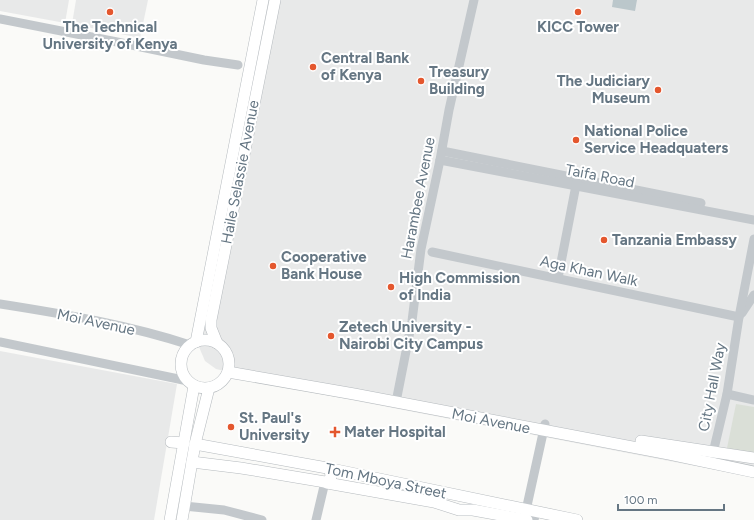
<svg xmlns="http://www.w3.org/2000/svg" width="754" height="520" font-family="Figtree,sans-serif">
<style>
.built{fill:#e8e9e9}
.green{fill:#dadfd7}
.water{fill:#bbc7cb}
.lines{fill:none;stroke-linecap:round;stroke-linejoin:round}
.major-casing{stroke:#b5babe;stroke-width:12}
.minor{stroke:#c3c8cc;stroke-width:9}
.major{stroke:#fff;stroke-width:11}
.poi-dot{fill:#e4572e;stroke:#fff;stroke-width:1.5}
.labels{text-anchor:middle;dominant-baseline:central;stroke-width:4;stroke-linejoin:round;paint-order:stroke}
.poi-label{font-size:15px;font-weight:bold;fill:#657683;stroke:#fff;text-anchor:start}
.street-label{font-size:15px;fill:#657683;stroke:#fff}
</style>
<rect width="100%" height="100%" fill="#fafaf8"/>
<g class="built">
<path d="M0,0h69l-4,23 -65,-12z"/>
<path d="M76,0h72l-8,38 -68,-14z"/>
<path d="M268,0h486v476l-17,-2 -141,-27 -281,-54 -99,-24 -11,-8 -6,-14 10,-59z"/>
<path d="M0,351l177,33 -23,136h-154z"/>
</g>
<path class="green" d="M736,404l18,3v46l-27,-5z"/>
<path class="water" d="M613,0h24l-2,11 -23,-4z"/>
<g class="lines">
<g class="major-casing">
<g id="major">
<circle cx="205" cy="364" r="24"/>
<path d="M196,342l67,-342"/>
<path d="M217,343l-6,-15v-8l64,-320"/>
<path d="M228,372l126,22 315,60 85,18"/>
<path d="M641,441l113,17"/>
<path d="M171,442l13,1"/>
<path d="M195,444l132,24 250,52"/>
<path d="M192,462l49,6 84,14"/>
<path d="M330,468l1,9 -4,6 107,19 25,8h14l54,10"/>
<path d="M170,520l24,-134"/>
<path d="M182,520l13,-76 14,-56"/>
</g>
</g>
<g class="minor">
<path d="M0,19l117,23 87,18 34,5"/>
<path d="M442,151l259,52"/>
<path d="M440,160l314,60"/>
<path d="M432,252l307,65"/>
<path d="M558,278l19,-98"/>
<path d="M0,304c64,10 129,21 190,41"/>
<path d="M742,313l12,-18"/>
<path d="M0,342l188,39"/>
<path d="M727,394l27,6"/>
<path d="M396,402l16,-81 9,-72 19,-89 9,-50 25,-110"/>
<path d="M712,457l15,-63 12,-77 15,-78"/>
<path d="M184,506l40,4 38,10"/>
<path d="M525,515l20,-91"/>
<path d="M316,520l9,-38 2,1"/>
<path d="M534,520l2,-9"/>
</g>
<use href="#major" class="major"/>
</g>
<g class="poi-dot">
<circle cx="110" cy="12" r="4"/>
<circle cx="578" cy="12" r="4"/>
<circle cx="313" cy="67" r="4"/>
<circle cx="421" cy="81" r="4"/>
<circle cx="658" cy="90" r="4"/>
<circle cx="576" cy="140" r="4"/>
<circle cx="604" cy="240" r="4"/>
<circle cx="273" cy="266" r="4"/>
<circle cx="391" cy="287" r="4"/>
<circle cx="331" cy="336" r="4"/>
<circle cx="231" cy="427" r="4"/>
<path d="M333 426h4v4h4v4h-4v4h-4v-4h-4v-4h4z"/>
</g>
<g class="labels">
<g class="poi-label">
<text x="110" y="27" text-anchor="middle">The Technical<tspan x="110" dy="17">University of Kenya</tspan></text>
<text x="578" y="27" text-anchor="middle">KICC Tower</text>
<text x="321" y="58">Central Bank<tspan x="321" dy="17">of Kenya</tspan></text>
<text x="429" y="72">Treasury<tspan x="429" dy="17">Building</tspan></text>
<text x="650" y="81" text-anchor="end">The Judiciary<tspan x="650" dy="17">Museum</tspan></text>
<text x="584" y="131">National Police<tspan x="584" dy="17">Service Headquaters</tspan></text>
<text x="612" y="240">Tanzania Embassy</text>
<text x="281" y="257">Cooperative<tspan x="281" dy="17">Bank House</tspan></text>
<text x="399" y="278">High Commission<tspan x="399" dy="17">of India</tspan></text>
<text x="339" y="327">Zetech University -<tspan x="339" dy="17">Nairobi City Campus</tspan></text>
<text x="239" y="418">St. Paul's<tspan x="239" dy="17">University</tspan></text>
<text x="344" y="432">Mater Hospital</text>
</g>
<g class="street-label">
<text transform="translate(240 172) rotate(-79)">Haile Selassie Avenue</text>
<text transform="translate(600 176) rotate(11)">Taifa Road</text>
<text transform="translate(418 198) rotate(-79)">Harambee Avenue</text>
<text transform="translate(589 271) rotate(12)">Aga Khan Walk</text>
<text transform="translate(96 322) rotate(12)">Moi Avenue</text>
<text transform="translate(712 387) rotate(-79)">City Hall Way</text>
<text transform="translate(491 421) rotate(11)">Moi Avenue</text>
<text transform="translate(386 481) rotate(12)">Tom Mboya Street</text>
</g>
</g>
<path d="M618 504v6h106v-6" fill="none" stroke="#657683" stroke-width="2"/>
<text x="624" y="504" font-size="12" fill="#657683" stroke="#ffffff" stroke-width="3" paint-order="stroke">100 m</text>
</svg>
